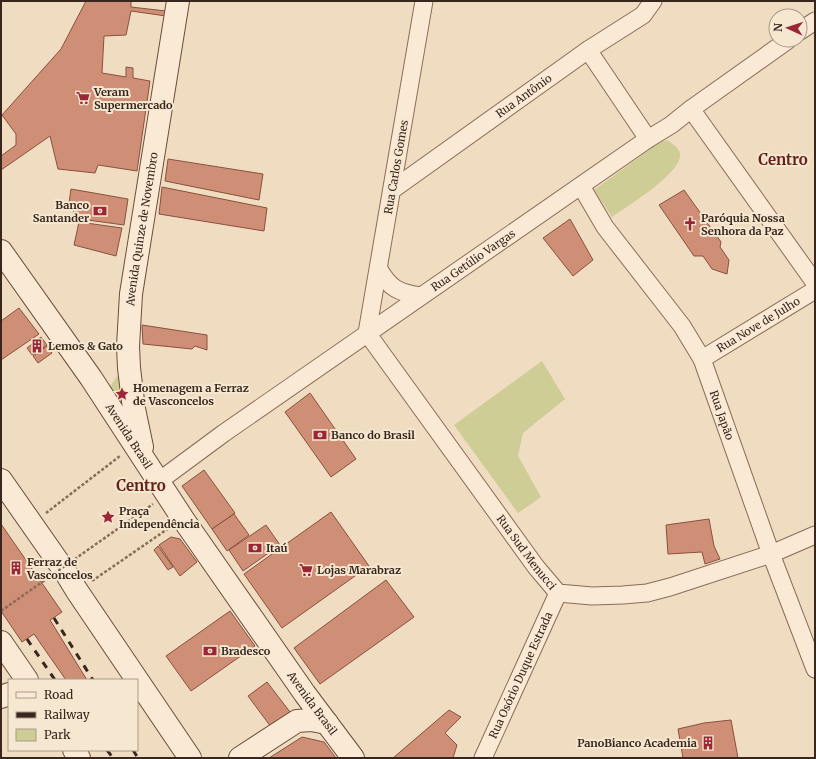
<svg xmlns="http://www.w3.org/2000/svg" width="816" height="759" font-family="Merriweather,serif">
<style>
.green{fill:#cecd95}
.building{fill:#cf8f76;stroke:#89513d}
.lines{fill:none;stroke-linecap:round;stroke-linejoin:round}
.street-casing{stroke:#8a6c58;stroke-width:19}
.secondary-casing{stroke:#6b4d3b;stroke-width:24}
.path{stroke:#8a6c58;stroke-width:2.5;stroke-dasharray:3 2;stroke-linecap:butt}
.street{stroke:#faead5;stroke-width:17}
.secondary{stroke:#faead5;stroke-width:22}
.rail{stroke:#39271d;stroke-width:3;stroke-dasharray:7 7;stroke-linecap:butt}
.path-bridge{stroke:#8a6c58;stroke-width:2.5;stroke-dasharray:3 2;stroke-linecap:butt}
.labels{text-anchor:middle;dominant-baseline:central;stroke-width:4;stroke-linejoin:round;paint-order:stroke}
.poi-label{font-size:11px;font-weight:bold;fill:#39271d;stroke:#f6e7d1;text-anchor:start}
.street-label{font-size:11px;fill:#39271d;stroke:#f6e7d1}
.district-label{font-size:15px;font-weight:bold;fill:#67211b;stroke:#f6e7d1}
</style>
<rect width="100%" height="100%" fill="#efdcc1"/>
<g class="green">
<path d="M667,140c4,3 11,7 13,13 4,19 -54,54 -68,64l-18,-27 66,-48z"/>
<path d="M542,361l23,38 -42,34 -5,23 23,41 -23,16 -64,-88z"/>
<path d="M121,371l8,47 -20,-30z"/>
</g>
<g class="building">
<path d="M86,1h45v6l35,4v5l-35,-5 -5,24 -22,1 -2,37 24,4v-10l7,1v10l17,3 -13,90 -39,-6 -3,8 -37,-4 -8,-33 -49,34v-14l15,-11v-11l-14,-19 59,-66z"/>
<path d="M168,159l95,15 -4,26 -94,-19z"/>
<path d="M162,187l105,21 -3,23 -105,-17z"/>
<path d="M71,189l57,10 -4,26 -51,-7 1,-14 -5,-1z"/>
<path d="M684,190l37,52 -1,5 9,13 -2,14 -15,-5 -9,-13h-9l-35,-51z"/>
<path d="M570,219l23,41 -20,16 -30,-38z"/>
<path d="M79,222l43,6 -6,28 -42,-11z"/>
<path d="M19,308l20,26 -38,26v-39z"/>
<path d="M142,325l65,10v15l-12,-4 -3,3 -49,-5z"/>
<path d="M41,337l6,8 -15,10 -5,-7z"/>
<path d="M47,346l5,7 -14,10 -5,-7z"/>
<path d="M310,393l46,66 -25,18 -46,-65z"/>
<path d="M204,470l31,43 -23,16 -30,-43z"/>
<path d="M331,512l38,54 -87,62 -38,-54z"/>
<path d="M234,514l15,21 -22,16 -15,-22z"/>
<path d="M709,519l5,27 6,13 -15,5 -3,-12 -34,2 -2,-29z"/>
<path d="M1,524l61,88 -12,8 37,60h-21l-32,-46 -12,8 -21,-31z"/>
<path d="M266,525l14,20 -37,26 -14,-21z"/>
<path d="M171,537l9,2 17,23 -17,14 -21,-31z"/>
<path d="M158,546l15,21 -5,3 -14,-20z"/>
<path d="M386,580l28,37 -94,67 -26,-36z"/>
<path d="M230,611l25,35 -64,45 -25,-35z"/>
<path d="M267,682l23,30 -19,15 -23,-31z"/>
<path d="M449,710l12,7 -16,16 12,12 -4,13h-60z"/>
<path d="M731,720l7,38h-55l-5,-29 26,-6z"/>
<path d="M302,737l22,5 12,16h-67z"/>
</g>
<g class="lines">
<g class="street-casing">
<g id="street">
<path id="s1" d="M424,1l-57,332 169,234 22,26 34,3 31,-1 24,-2 23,-6 101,-33 44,-19"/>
<path d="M800,31l15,-10"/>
<path d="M588,50l60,89"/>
<path d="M691,109l124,174"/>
<path id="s2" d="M581,186l24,41 77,99 20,33 69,195 44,115"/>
<path id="s3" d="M392,190l196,-140 55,-35 10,-14"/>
<path d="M379,269c10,19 20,24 42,27"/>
<path id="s4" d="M702,359l113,-69"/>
<path id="s5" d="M159,481l65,-48 424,-294 23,-14 20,-16 97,-69"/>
<path id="s6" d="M483,758l75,-165"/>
</g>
</g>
<g class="secondary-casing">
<g id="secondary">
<path id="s7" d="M1,251l90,127 92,141 122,175 48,64"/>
<path id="s8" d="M142,447l-8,-38 -5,-41 -1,-22 3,-52 47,-293"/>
<path d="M1,480l65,93 11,18 113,167"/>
<path d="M1,642l26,38"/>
<path d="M1,697l8,-3"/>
<path d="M74,750l5,8"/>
<path d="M240,758l57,-37 14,-1 16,3"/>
</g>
</g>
<g class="path">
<path d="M46,513l74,-57"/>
<path d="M99,542l54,-38"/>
<path d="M92,581l77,-53"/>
</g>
<use href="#street" class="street"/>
<use href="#secondary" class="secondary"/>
<g class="rail">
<path d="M54,618l39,62"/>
<path d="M27,639l28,41"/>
<path d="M107,750l6,8"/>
<path d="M133,750l5,8"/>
</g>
<path class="path-bridge" d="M1,611l98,-69"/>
</g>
<defs>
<g id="supermarket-bare" transform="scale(1.08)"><path d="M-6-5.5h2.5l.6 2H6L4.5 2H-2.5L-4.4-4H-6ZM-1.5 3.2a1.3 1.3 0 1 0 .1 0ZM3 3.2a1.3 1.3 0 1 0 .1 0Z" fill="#9a2636" stroke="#f6e7d1" stroke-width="2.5" paint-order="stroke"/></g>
<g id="bank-bare" transform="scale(1.08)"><path d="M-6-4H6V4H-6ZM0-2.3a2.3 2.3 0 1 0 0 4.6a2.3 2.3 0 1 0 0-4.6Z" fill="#9a2636" stroke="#f6e7d1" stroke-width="2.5" paint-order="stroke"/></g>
<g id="church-bare" transform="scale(1.08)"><path d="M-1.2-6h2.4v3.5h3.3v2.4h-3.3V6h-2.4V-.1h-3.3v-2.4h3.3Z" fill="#9a2636" stroke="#f6e7d1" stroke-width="2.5" paint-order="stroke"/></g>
<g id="building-bare" transform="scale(1.08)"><path d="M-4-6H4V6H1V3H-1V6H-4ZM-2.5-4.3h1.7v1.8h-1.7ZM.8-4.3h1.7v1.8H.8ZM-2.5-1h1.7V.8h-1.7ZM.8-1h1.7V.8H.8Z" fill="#9a2636" stroke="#f6e7d1" stroke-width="2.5" paint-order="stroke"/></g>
<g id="sight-bare" transform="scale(1.08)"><path d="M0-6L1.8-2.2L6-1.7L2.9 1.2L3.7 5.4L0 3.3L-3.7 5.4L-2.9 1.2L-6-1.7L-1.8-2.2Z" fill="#9a2636" stroke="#f6e7d1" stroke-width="2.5" paint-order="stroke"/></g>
</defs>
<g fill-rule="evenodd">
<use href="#supermarket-bare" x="83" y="98"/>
<use href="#bank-bare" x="100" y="211"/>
<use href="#church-bare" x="690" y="224"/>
<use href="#building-bare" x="37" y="346"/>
<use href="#sight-bare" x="122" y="394"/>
<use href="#bank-bare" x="320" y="435"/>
<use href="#sight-bare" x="108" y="517"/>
<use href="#bank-bare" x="255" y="548"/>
<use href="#building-bare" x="16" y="568"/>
<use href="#supermarket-bare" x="306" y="570"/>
<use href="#bank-bare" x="210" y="651"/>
<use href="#building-bare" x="708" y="743"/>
</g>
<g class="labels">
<g class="poi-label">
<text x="94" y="92">Veram<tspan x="94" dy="13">Supermercado</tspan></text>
<text x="89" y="205" text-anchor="end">Banco<tspan x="89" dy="13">Santander</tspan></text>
<text x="701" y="218">Paróquia Nossa<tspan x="701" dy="13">Senhora da Paz</tspan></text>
<text x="48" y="346">Lemos &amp; Gato</text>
<text x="133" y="388">Homenagem a Ferraz<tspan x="133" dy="13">de Vasconcelos</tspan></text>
<text x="331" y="435">Banco do Brasil</text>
<text x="119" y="511">Praça<tspan x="119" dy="13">Independência</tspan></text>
<text x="266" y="548">Itaú</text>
<text x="27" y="562">Ferraz de<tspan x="27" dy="13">Vasconcelos</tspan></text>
<text x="317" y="570">Lojas Marabraz</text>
<text x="221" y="651">Bradesco</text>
<text x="697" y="743" text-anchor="end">PanoBianco Academia</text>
</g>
<g class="street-label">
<text stroke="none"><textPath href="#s3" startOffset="162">Rua Antônio</textPath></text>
<text transform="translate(396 167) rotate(-80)">Rua Carlos Gomes</text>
<text stroke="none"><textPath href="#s8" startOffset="220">Avenida Quinze de Novembro</textPath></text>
<text stroke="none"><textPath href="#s5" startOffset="384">Rua Getúlio Vargas</textPath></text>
<text stroke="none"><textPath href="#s4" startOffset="66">Rua Nove de Julho</textPath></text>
<text stroke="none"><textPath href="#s2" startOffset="271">Rua Japão</textPath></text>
<text stroke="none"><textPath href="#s7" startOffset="225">Avenida Brasil</textPath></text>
<text stroke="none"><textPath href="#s1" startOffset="608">Rua Sud Menucci</textPath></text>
<text stroke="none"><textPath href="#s6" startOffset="91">Rua Osório Duque Estrada</textPath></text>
<text stroke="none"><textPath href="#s7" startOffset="549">Avenida Brasil</textPath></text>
</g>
<g class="district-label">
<text x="783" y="159">Centro</text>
<text x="141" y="485">Centro</text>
</g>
</g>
<rect width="816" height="759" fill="none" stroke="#39271d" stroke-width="4"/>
<rect x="8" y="679" width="130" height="72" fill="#f6e7d1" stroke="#aa9a89"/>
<rect x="16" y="692" width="20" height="6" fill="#faead5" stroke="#aa9a89"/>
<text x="44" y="699" font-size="12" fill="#39271d">Road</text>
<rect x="16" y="712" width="20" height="6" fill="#39271d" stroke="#aa9a89"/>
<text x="44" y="719" font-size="12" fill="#39271d">Railway</text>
<rect x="16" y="729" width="20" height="12" fill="#cecd95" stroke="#aa9a89"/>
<text x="44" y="739" font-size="12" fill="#39271d">Park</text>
<g transform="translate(788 28) rotate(273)"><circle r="19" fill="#f6e7d1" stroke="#aa9a89"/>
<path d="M0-3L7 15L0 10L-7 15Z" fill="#9a2636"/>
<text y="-6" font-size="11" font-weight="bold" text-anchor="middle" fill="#39271d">N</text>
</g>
</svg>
